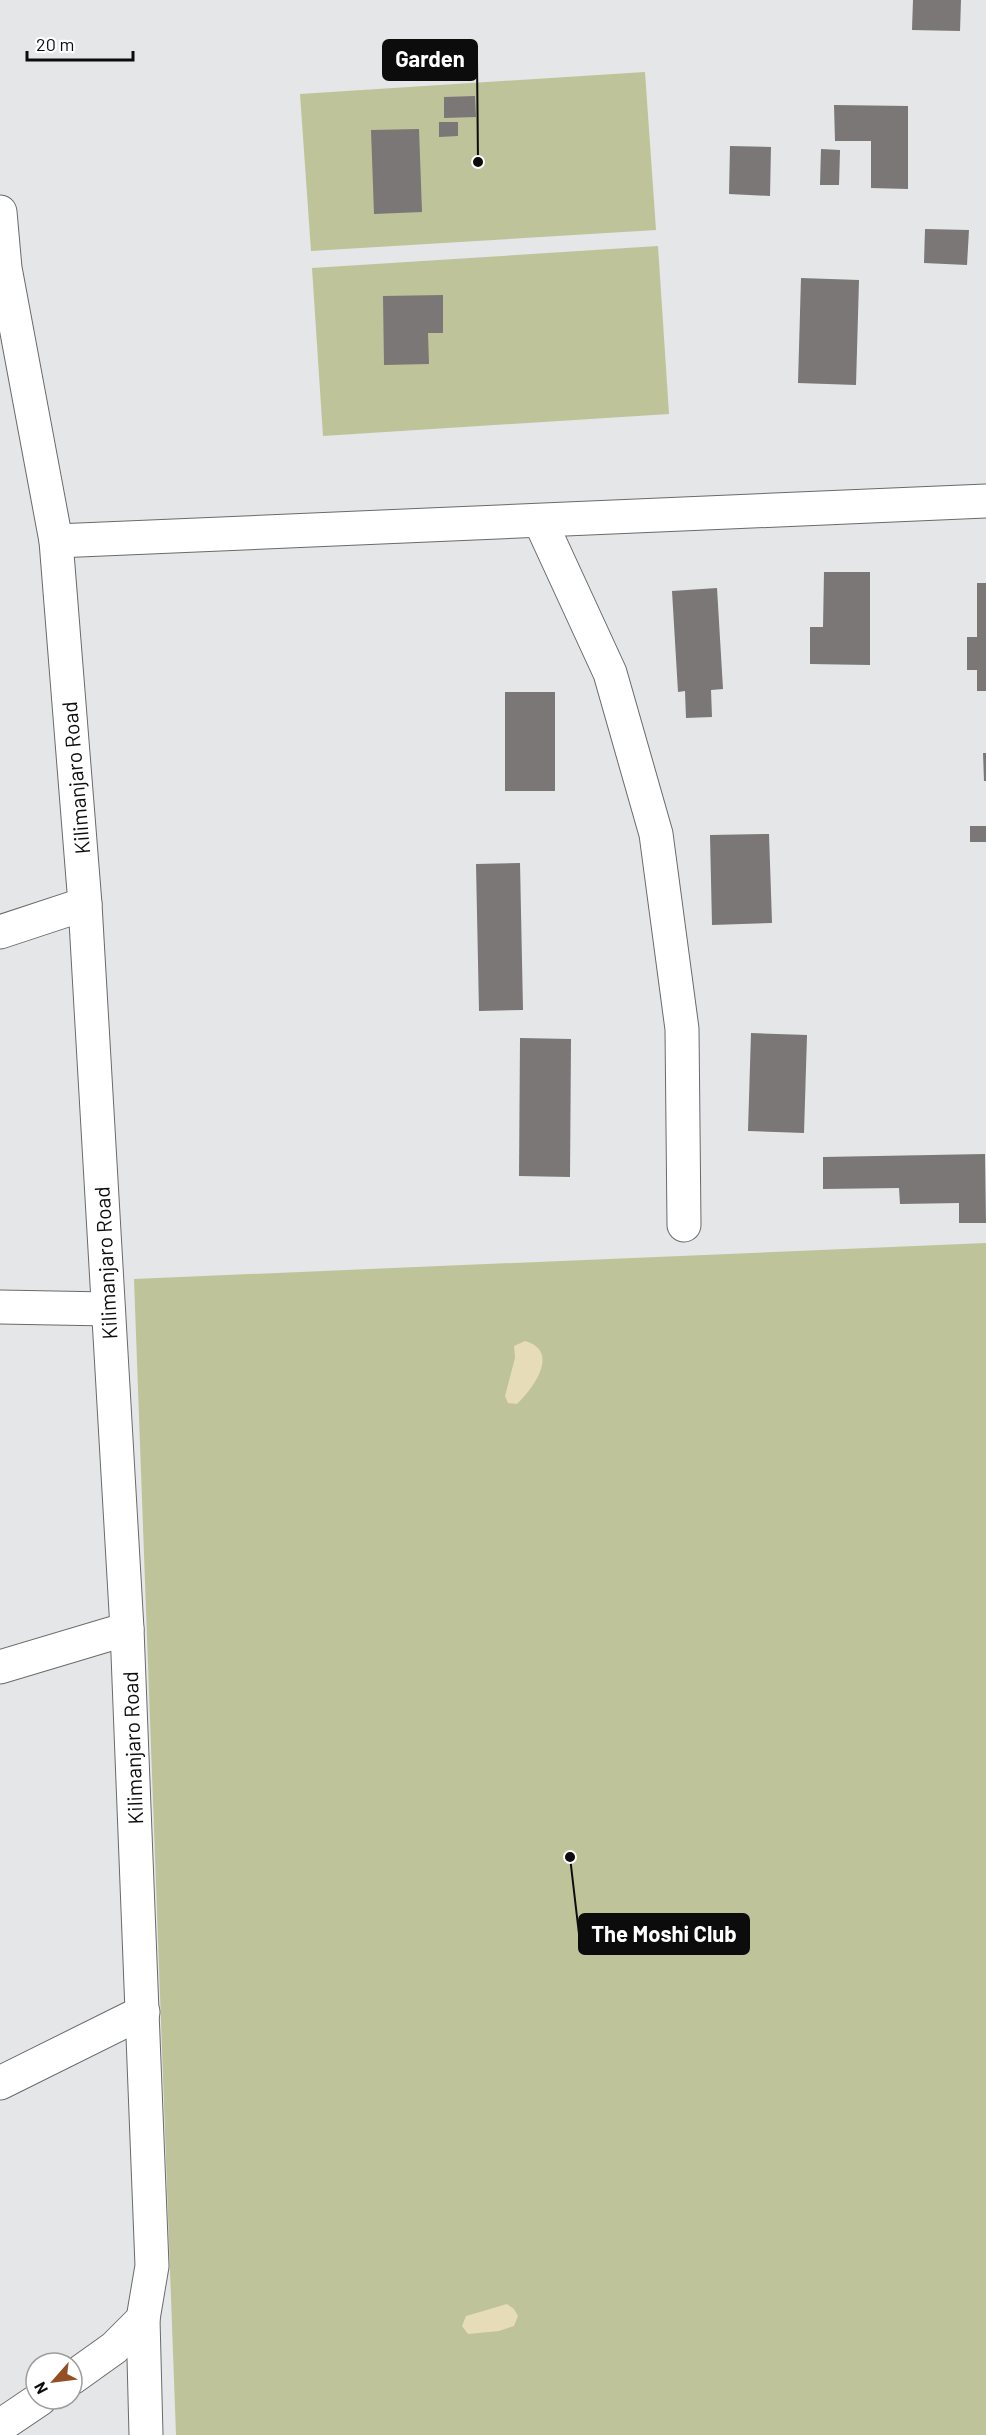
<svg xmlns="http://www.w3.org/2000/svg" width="986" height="2435" font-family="Barlow,sans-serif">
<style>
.green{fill:#bfc399}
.sand{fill:#e6dcb7}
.building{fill:#7a7776}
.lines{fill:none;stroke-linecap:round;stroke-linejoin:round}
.minor-casing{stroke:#696a6c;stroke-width:35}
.secondary-casing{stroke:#696a6c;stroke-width:35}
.minor{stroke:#fff;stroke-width:33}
.secondary{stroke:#fff;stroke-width:33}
.labels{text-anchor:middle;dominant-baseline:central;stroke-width:6;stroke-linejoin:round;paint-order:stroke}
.street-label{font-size:21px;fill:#0c0c0d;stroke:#fff}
.leader{fill:none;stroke:#0c0c0d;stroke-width:2}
.callout-dot{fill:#0c0c0d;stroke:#fff;stroke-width:2}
.callout{fill:#0c0c0d;stroke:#0c0c0d;stroke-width:2}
.callout-label{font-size:22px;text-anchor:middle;font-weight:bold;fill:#fff}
</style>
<rect width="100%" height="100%" fill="#e4e6e8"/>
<g class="green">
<path d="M645,72l11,158 -345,21 -11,-157z"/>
<path d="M658,246l11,168 -346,22 -11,-168z"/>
<path d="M986,1243v1192h-810l-42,-1156z"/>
</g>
<g class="sand">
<path d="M525,1341c36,10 8,48 -8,63l-9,-1 -3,-7 10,-38 -1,-12z"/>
<path d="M507,2304l7,5 4,7 -4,10 -15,5 -31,3 -6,-8 4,-10z"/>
</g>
<g class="building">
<path d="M913,0h48l-1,31 -48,-1z"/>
<path d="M475,96l1,21 -32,1v-21z"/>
<path d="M834,105l74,1v83l-37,-1v-47h-36z"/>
<path d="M439,122h19v14l-19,1z"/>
<path d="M419,129l3,83 -48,2 -3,-84z"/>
<path d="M730,146l41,1 -1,49 -41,-2z"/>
<path d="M821,149l19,1 -1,35h-19z"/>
<path d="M925,229l44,1 -2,35 -43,-2z"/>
<path d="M801,278l58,2 -3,105 -58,-2z"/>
<path d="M443,295v38h-15l1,31 -45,1 -1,-69z"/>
<path d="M824,572h46v93l-60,-1v-37h13z"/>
<path d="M977,583h9v108h-9v-21h-10v-33h10z"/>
<path d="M717,588l6,101 -12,1 1,27 -26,1 -1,-27 -7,1 -6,-101z"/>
<rect x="505" y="692" width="50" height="99"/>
<path d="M983,753h3v28h-2z"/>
<rect x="970" y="826" width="16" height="16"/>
<path d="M769,834l3,89 -60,2 -2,-90z"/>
<path d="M520,863l3,147 -44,1 -3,-147z"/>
<path d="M751,1033l56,2 -3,98 -56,-2z"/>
<path d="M520,1038l51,1 -1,138 -51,-1z"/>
<path d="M985,1154l1,69h-27v-20l-59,1 -1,-16 -76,1v-32z"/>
</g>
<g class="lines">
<g class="minor-casing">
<g id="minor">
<path d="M540,521l70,152 46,161 26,195 2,196"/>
<path d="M56,541l930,-40"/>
<path d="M0,932l85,-28"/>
<path d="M0,1307l108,2"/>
<path d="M0,1667l127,-38"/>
<path d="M0,2083l143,-71"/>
<path d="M143,2319l3,116"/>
</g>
</g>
<g class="secondary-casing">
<g id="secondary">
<path d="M0,212l5,56 51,273 29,363 42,725 25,637 -9,53 -29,29 -42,30"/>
<path d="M0,2426l40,-27"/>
</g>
</g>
<use href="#minor" class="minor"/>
<use href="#secondary" class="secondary"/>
</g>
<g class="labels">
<g class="street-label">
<text transform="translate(75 778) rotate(-95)">Kilimanjaro Road</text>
<text transform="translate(105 1263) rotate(-93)">Kilimanjaro Road</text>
<text transform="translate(132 1748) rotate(-92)">Kilimanjaro Road</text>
</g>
</g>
<path class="leader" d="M478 162L477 60M570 1857L579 1934"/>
<g class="callout-dot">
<circle cx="478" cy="162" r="6"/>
<circle cx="570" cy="1857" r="6"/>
</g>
<g class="callout">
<rect x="383" y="40" width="94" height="40" rx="6"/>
<rect x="579" y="1914" width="170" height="40" rx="6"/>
</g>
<g class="callout-label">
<text x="430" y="67">Garden</text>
<text x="664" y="1942">The Moshi Club</text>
</g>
<g transform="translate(54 2381) rotate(242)"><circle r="28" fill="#ffffff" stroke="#9e9e9e" stroke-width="1.5"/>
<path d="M0-4.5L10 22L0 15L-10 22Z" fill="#944f25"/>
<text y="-9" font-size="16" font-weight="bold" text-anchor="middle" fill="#0c0c0d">N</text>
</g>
<path d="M27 51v9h106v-9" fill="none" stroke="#0c0c0d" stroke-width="3"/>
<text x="36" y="51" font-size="18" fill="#0c0c0d" stroke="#ffffff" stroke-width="4.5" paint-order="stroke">20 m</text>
</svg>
